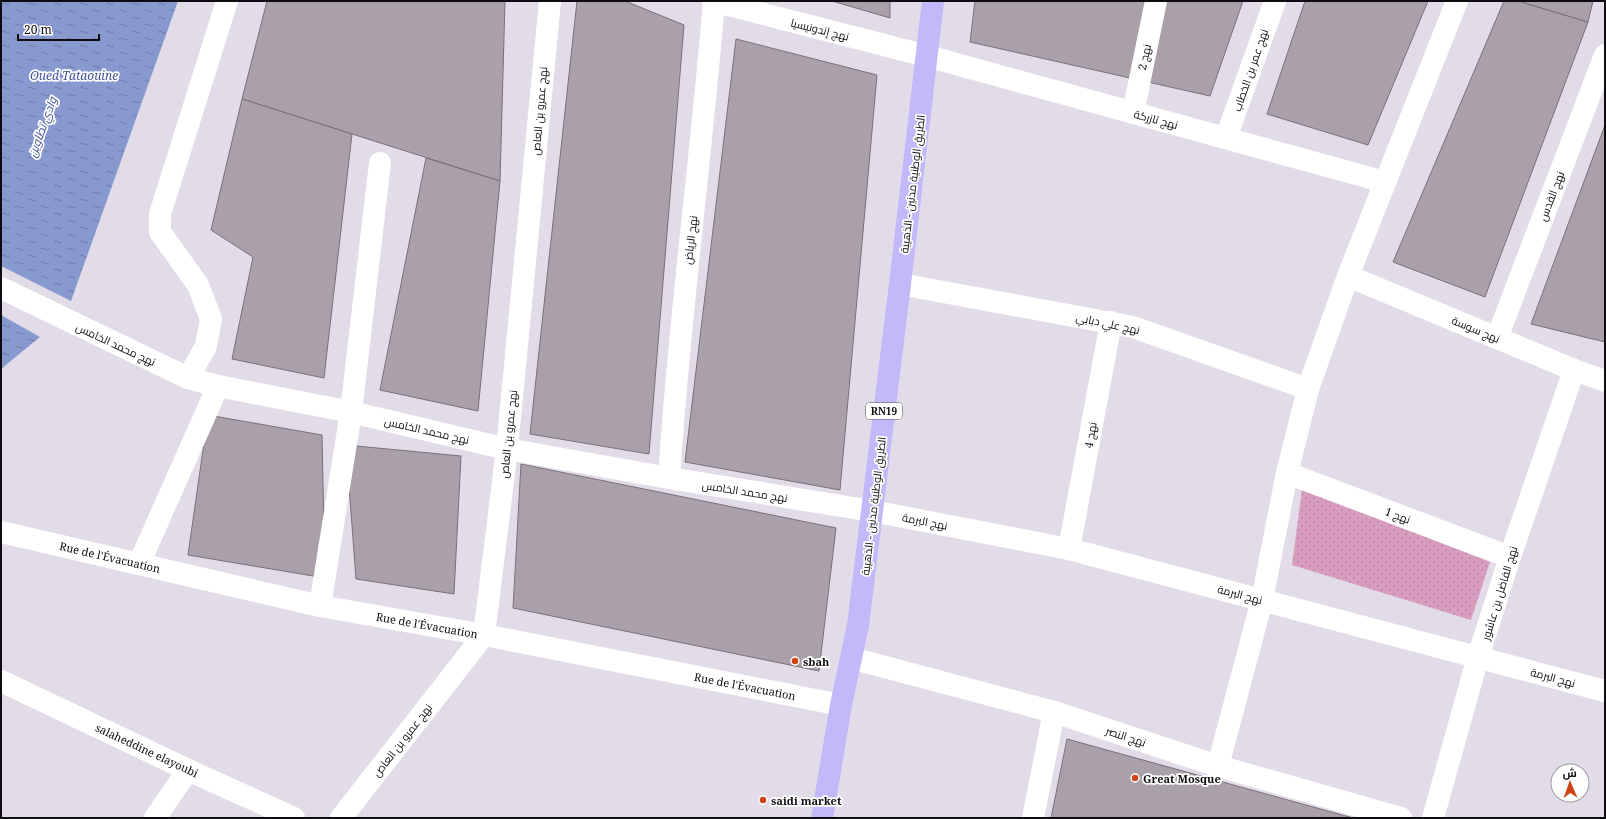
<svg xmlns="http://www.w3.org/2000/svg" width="1606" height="819" font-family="'Noto Serif',Cairo,serif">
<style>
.green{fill:url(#green-dots)}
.water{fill:url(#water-ripples)}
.building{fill:#aaa0aa;stroke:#7a707a}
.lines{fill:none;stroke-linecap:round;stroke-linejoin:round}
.minor{stroke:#fff;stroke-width:22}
.major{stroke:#c2b8fa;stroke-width:22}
.poi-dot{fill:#cd4517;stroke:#fff;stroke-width:1.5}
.labels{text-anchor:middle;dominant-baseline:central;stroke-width:3.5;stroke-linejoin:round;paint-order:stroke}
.shield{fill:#fff;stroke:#565558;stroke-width:1}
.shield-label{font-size:10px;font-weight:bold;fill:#0e0c10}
.street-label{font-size:11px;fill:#0e0c10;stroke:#fff}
.poi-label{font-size:11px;font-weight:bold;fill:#0e0c10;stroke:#fff;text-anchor:start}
.water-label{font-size:12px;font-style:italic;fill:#405197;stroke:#fff}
</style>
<defs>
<pattern id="green-dots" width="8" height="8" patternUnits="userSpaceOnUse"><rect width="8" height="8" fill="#d99dc0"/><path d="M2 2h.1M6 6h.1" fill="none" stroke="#b986a4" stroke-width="1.8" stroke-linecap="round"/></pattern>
<pattern id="water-ripples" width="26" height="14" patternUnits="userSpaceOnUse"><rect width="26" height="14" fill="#8899d0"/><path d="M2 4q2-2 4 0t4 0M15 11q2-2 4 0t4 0" fill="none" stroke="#6e7ba7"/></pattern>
</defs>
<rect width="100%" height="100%" fill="#e2dce9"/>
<path class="green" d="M1302,489l188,73 -19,58 -179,-55z"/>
<g class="water">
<path d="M1,1h177l-107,300 -70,-35z"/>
<path d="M1,315l39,22 -39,32z"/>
</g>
<g class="building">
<path d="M267,1h238l-5,180 -258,-82z"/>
<path d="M577,1h48l59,24 -35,429 -119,-20z"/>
<path d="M832,1h58v17z"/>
<path d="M975,1h268l-33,95 -240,-54z"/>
<path d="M1305,1h123l-60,144 -101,-31z"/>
<path d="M1504,1h14l70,21 -103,275 -92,-35z"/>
<path d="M1518,1h75l-5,21z"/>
<path d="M736,39l141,36 -37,415 -155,-28z"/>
<path d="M242,99l110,35 -28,244 -92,-19 21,-102 -42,-27z"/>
<path d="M1605,125v217l-74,-18z"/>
<path d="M426,158l74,23 -22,230 -98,-21z"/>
<path d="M208,415l114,20 3,143 -137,-23z"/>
<path d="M346,445l115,11 -7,138 -98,-15z"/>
<path d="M521,464l315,64 -17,143 -306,-63z"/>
<path d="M1067,739l286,79h-302z"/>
</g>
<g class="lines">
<g class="minor">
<path d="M713,1l214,55 458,126"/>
<path d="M1133,113l23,-112"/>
<path d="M1226,138l49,-137"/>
<path d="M1348,276l226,94 31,11"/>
<path d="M900,284l233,43 175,62"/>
<path d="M1,288l187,90 30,8 133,26 156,37 162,29 203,33 197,38 536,142"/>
<path d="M1497,338l108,-283"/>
<path d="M188,378l18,-32 5,-27 -13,-34 -38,-53v-18l67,-213"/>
<path d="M1287,473l223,84"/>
<path d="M669,478c10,-159 32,-317 45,-477"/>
<path d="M1,532l319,74 164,29 357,70"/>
<path d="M1069,549l42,-227"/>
<path d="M139,564l79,-178"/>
<path d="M320,606l31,-194 29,-249"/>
<path d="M851,658l203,54 164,54 183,52"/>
<path d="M1,681l187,89 106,48"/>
<path d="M1218,766l44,-166 25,-127 21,-84 40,-113 109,-275"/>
<path d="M155,818l33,-48"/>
<path d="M341,818l143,-183 23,-186 43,-448"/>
<path d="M1033,818l21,-106"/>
<path d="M1433,818l45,-161 32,-100 64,-187"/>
</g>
<path class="major" d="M822,818l19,-113 17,-80 42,-341 33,-283"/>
</g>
<g class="poi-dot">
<circle cx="795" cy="661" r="4"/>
<circle cx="1135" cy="778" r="4"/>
<circle cx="763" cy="800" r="4"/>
</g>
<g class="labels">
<rect class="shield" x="866" y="403" width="36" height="16" rx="3"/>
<g class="shield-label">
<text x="884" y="411">RN19</text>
</g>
<g class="street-label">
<text transform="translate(820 29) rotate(14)">نهج إندونيسيا</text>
<text transform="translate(1144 57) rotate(-78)">نهج 2</text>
<text transform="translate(1250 70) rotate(-71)">نهج عمر بن الخطاب</text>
<text transform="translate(539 111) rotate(-85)">نهج عمرو بن العاص</text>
<text transform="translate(1156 119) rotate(15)">نهج تازركة</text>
<text transform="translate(912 184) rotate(-83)">الطريق الوطنية مدنين - الذهيبة</text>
<text transform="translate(1551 196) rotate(-69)">نهج القدس</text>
<text transform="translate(690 240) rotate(-83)">نهج الرياض</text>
<text transform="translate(1108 323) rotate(12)">نهج علي دبابي</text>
<text transform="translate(1476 329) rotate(23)">نهج سوسة</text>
<text transform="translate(116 344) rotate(25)">نهج محمد الخامس</text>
<text transform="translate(427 430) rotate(13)">نهج محمد الخامس</text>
<text transform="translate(508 434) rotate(-84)">نهج عمرو بن العاص</text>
<text transform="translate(1090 435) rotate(-80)">نهج 4</text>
<text transform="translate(745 491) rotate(9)">نهج محمد الخامس</text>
<text transform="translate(873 506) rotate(-83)">الطريق الوطنية مدنين - الذهيبة</text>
<text transform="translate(1398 515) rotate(21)">نهج 1</text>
<text transform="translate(925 521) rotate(11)">نهج البرمة</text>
<text transform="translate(110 557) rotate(13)">Rue de l'Évacuation</text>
<text transform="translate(1499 593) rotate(-73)">نهج الفاضل بن عاشور</text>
<text transform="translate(1240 594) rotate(15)">نهج البرمة</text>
<text transform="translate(427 625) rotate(10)">Rue de l'Évacuation</text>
<text transform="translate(1553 677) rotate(15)">نهج البرمة</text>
<text transform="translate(745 686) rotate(11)">Rue de l'Évacuation</text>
<text transform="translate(1126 736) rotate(18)">نهج النصر</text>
<text transform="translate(402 740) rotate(-52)">نهج عمرو بن العاص</text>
<text transform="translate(147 750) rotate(25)">salaheddine elayoubi</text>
</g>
<g class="poi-label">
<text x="803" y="661">sbah</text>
<text x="1143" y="778">Great Mosque</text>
<text x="771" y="800">saidi market</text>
</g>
<g class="water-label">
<text x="74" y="75">Oued Tataouine</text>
<text transform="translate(42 127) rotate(-70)">وادي تطاوين</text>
</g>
</g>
<rect width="1606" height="819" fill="none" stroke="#0e0c10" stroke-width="4"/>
<g transform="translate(1570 783) rotate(358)"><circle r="19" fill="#ffffff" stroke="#9f9e9f"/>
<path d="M0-3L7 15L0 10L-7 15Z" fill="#cd4517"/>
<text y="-6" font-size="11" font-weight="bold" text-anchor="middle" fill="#0e0c10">ش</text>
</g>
<path d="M18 34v6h81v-6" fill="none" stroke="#0e0c10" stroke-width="2"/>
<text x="24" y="34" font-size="12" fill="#0e0c10" stroke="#ffffff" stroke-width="3" paint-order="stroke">20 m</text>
</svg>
